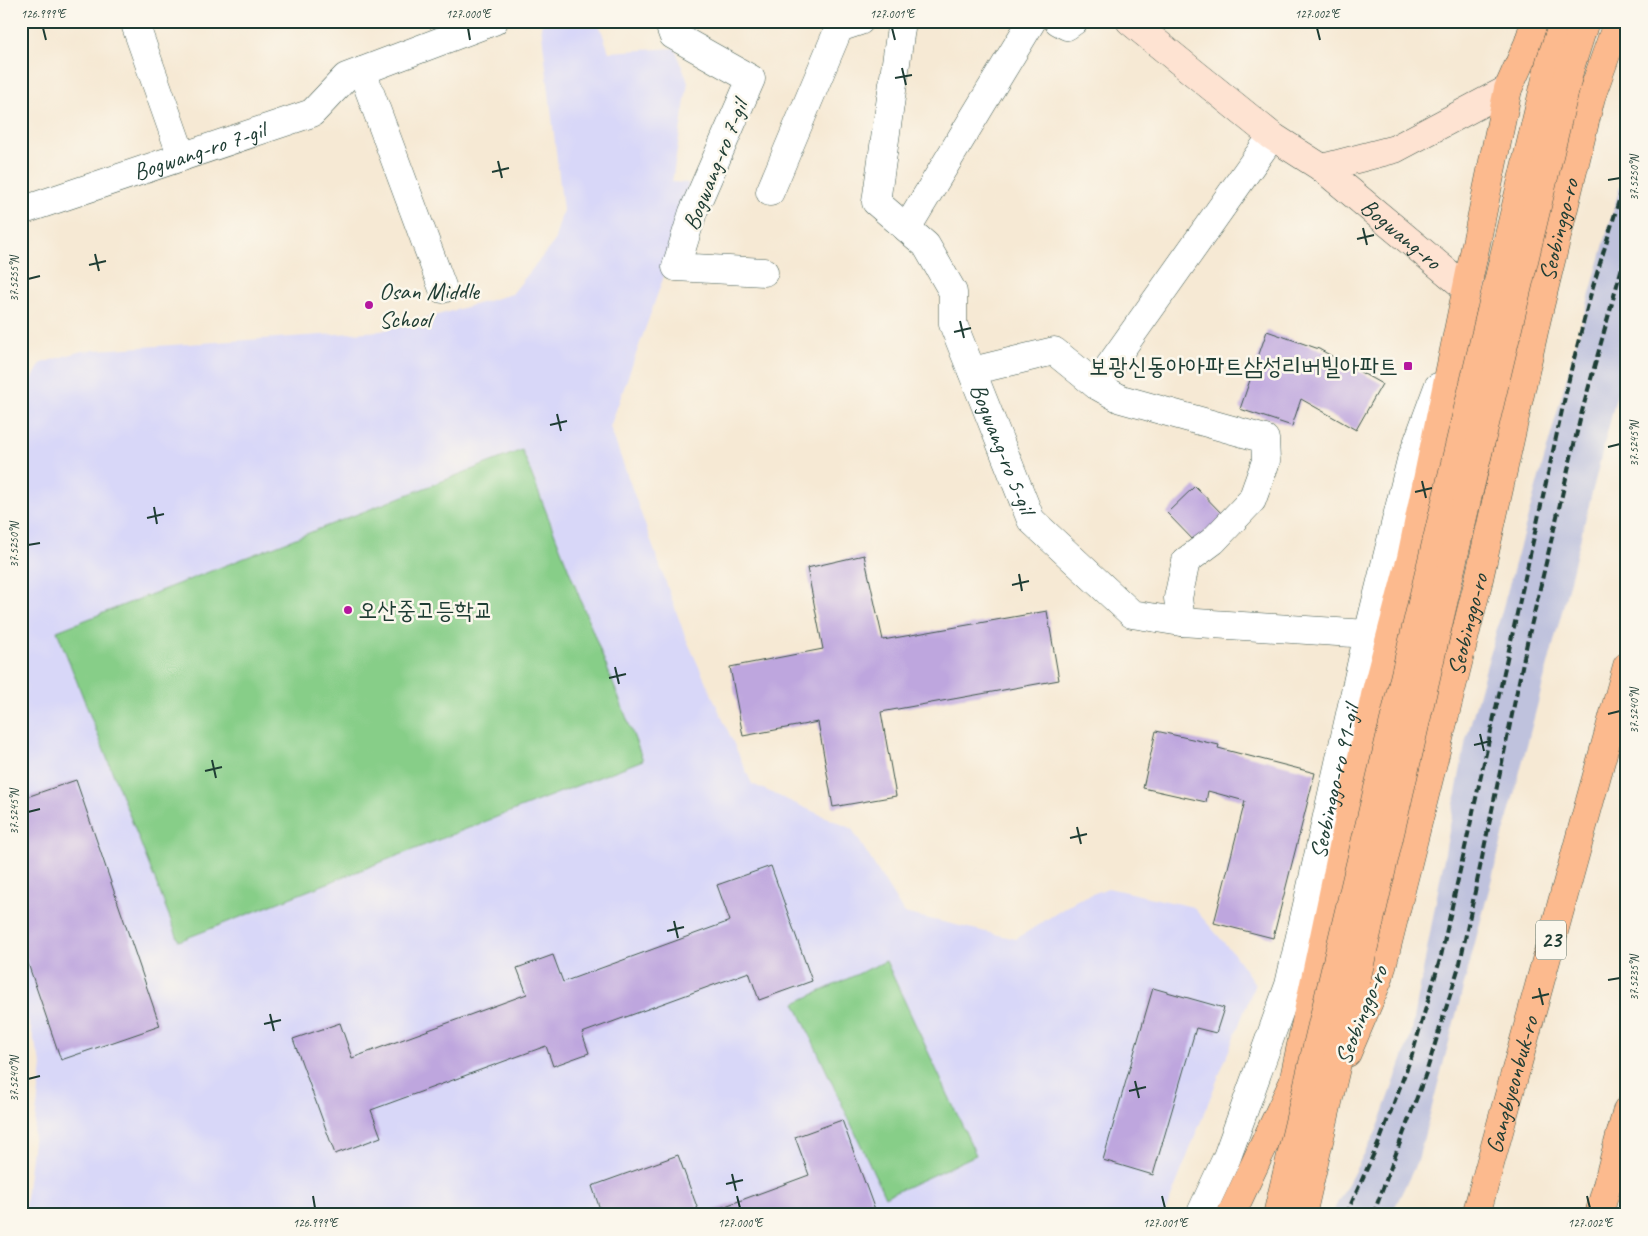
<svg xmlns="http://www.w3.org/2000/svg" width="1648" height="1236" font-family="Caveat,'Poor Story',sans-serif">
<style>
.built{fill:#d8d7f8}
.industrial{fill:#bfc2dd}
.green{fill:#87ce88;stroke:#53865e}
.building{fill:#bea6de}
.lines{fill:none;stroke-linecap:round;stroke-linejoin:round}
.street-casing{stroke:#3f574c;stroke-width:29}
.secondary-casing{stroke:#3f574c;stroke-width:29}
.primary-casing{stroke:#3f574c;stroke-width:29}
.highway-casing{stroke:#3f574c;stroke-width:29}
.street{stroke:#fff;stroke-width:28}
.secondary{stroke:#fee3d2;stroke-width:28}
.primary{stroke:#fcba8e;stroke-width:28}
.highway{stroke:#fcba8e;stroke-width:28}
.rail{stroke:#1f3d34;stroke-width:4;stroke-dasharray:8 4;stroke-linecap:butt}
.highway-bridge-casing{stroke:#3f574c;stroke-width:29;stroke-linecap:butt}
.highway-bridge{stroke:#fcba8e;stroke-width:28}
.ticks{fill:none;stroke:#1f3d34;stroke-width:2}
.poi-dot{fill:#b5179e;stroke:#fbf7ec;stroke-width:2}
.labels{text-anchor:middle;dominant-baseline:central;stroke-width:5;stroke-linejoin:round;paint-order:stroke}
.shield{fill:#fbf7ec;stroke:#61756b;stroke-width:1}
.shield-label{font-size:22px;font-weight:bold;fill:#1f3d34}
.street-label{font-size:24px;fill:#1f3d34;stroke:#fbf7ec}
.poi-label{font-size:24px;fill:#1f3d34;stroke:#fbf7ec;text-anchor:start}
.neatline{fill:none;stroke:#1f3d34;stroke-width:2}
.ticks-label{font-size:12px;text-anchor:middle;fill:#1f3d34}
</style>
<rect width="100%" height="100%" fill="#fbf7ec"/>
<filter id="ink" filterUnits="userSpaceOnUse"><feTurbulence type="fractalNoise" baseFrequency=".02" numOctaves="2"/><feDisplacementMap in="SourceGraphic" scale="10" xChannelSelector="R" yChannelSelector="G"/><feConvolveMatrix kernelMatrix="1 2 1 2 8 2 1 2 1" color-interpolation-filters="sRGB"/></filter>
<filter id="wash" filterUnits="userSpaceOnUse"><feTurbulence type="fractalNoise" baseFrequency=".0096" numOctaves="4" result="noise"/><feDisplacementMap in="SourceGraphic" scale="20" xChannelSelector="R" yChannelSelector="G"/><feGaussianBlur stdDeviation="1.12" result="paint"/><feColorMatrix in="noise" values="0 0 0 0 0 0 0 0 0 0 0 0 0 0 0 0 0 1.4 0 .05"/><feComposite in="paint" operator="in"/></filter>
<g filter="url(#wash)">
<rect width="100%" height="100%" fill="#f6e9d4"/>
<path class="built" d="M551,21h47l11,31 66,-4 13,34 -16,100 17,1 -20,79 -59,165 75,209 67,148 100,45 52,84 112,26 61,-39 31,-12 85,19 41,47 21,30 -91,231h-1140l18,-149 -21,-70v-597l20,-36 41,-12 299,-20 131,-37 42,-52 9,-32 -22,-185z"/>
<path class="industrial" d="M1627,161v193l-61,242 -148,564 -27,55h-60l46,-85 34,-95 55,-295z"/>
<g class="green">
<path d="M522,450l121,310 -464,181 -122,-310z"/>
<path d="M886,961l90,194 -91,42 -90,-194z"/>
</g>
<g id="blocks">
<g class="building">
<path d="M1267,331l52,18 63,35 -26,46 -55,-31 -9,27 -52,-17z"/>
<path d="M1195,486l29,30 -28,27 -29,-30z"/>
<path d="M864,555l19,85 164,-29 12,69 -178,32 15,84 -63,11 -15,-85 -75,14 -13,-69 93,-18 -16,-81z"/>
<path d="M1156,731l63,14 -1,3 97,25 -42,165 -59,-15 31,-122 -37,-10 -2,11 -63,-14z"/>
<path d="M76,780l84,246 -99,34 -40,-117v-144z"/>
<path d="M771,866l41,115 -53,19 -10,-28 -167,61 7,20 -36,13 -7,-20 -175,64 10,27 -46,17 -42,-115 47,-16 12,35 175,-64 -10,-26 36,-13 10,27 167,-61 -13,-36z"/>
<path d="M1153,988l71,20 -8,25 -20,-5 -43,147 -50,-15z"/>
<path d="M842,1120l34,93 -5,2h-170l108,-40 -14,-38z"/>
<path d="M678,1155l22,60h-98l-10,-29z"/>
</g>
</g>
</g>
<g filter="url(#ink)">
<use href="#blocks" fill-opacity="0" stroke="#3f574c" stroke-width="1"/>
<g class="lines">
<g class="street-casing">
<g id="street">
<path d="M134,21l48,136"/>
<path d="M668,21l5,14 78,44 -58,133 -17,55 88,5"/>
<path id="s1" d="M902,21l-26,181 50,43 27,47v32l78,196 101,94 49,8 187,12"/>
<path d="M1058,21l9,5 7,-5"/>
<path d="M362,71l81,218"/>
<path d="M770,192l69,-164 21,-7"/>
<path id="s2" d="M21,211l291,-98 34,-36 148,-56"/>
<path d="M907,228l125,-207"/>
<path d="M972,371l82,-20 42,34 25,14 144,40 1,22 -14,39 -39,41 -27,20 -8,37 3,24"/>
<path d="M1096,385l176,-249"/>
<path id="s3" d="M1200,1215l27,-58 62,-172 79,-351 43,-174 27,-73"/>
</g>
</g>
<g class="secondary-casing">
<g id="secondary">
<path id="s4" d="M1130,21l142,115 50,32 144,120 50,21"/>
<path d="M1322,168l73,-19 113,-60"/>
</g>
</g>
<g class="primary-casing">
<g id="primary">
<path id="s5" d="M1347,1053l32,-75 99,-395 59,-265 54,-221 27,-76"/>
<path d="M1231,1215l62,-132 83,-392 35,-133 97,-469 20,-45 7,-23"/>
</g>
</g>
<g class="highway-casing">
<g id="highway">
<path id="s6" d="M1476,1215l151,-549"/>
<path d="M1599,1215l28,-105"/>
</g>
</g>
<use href="#street" class="street"/>
<use href="#secondary" class="secondary"/>
<use href="#primary" class="primary"/>
<use href="#highway" class="highway"/>
<g class="rail">
<path d="M1346,1215l34,-75 32,-85 29,-99 130,-586 20,-77 36,-119"/>
<path d="M1373,1215l53,-142 34,-110 67,-320 54,-228 46,-166"/>
</g>
<g class="highway-bridge-casing">
<g id="highway-bridge">
<path d="M1277,1215l273,-1153 14,-41"/>
<path d="M1302,1215l166,-720 102,-427 15,-47"/>
</g>
</g>
<use href="#highway-bridge" class="highway-bridge"/>
</g>
</g>
<path class="ticks" d="M43,28l3,12M468,28l2,12M892,28l3,12M1317,28l3,12M902,68l4,17M895,78l17,-3M498,161l4,17M492,172l17,-4M1608,180l12,-2M1363,228l4,17M1357,239l17,-4M95,254l4,17M89,265l17,-4M28,279l12,-3M960,321l4,17M954,332l17,-4M557,414l4,17M550,425l17,-4M1608,447l12,-3M1422,481l4,17M1415,492l17,-4M154,507l3,17M147,518l17,-4M28,545l12,-2M1019,574l3,17M1012,585l17,-4M615,667l4,17M609,678l17,-4M1608,714l12,-3M1480,734l4,17M1474,745l17,-4M212,760l4,18M205,771l17,-4M28,812l12,-3M1077,827l4,17M1070,838l17,-4M674,921l4,17M667,931l17,-4M1608,980l12,-2M1539,988l4,17M1532,998l17,-4M270,1014l4,17M264,1024l17,-4M28,1079l12,-3M1135,1081l4,17M1129,1091l17,-4M732,1174l4,17M726,1184l17,-4M313,1196l2,12M737,1196l3,12M1162,1196l3,12M1587,1196l3,12"/>
<g class="poi-dot">
<circle cx="369" cy="305" r="5"/>
<rect x="1403" y="361" width="10" height="10" rx="2.5"/>
<circle cx="348" cy="610" r="5"/>
</g>
<g class="labels">
<rect class="shield" x="1536" y="920.5" width="30" height="39" rx="4"/>
<g class="shield-label">
<text x="1551" y="940">23</text>
</g>
<g class="street-label">
<text stroke="none"><textPath href="#s2" startOffset="188">Bogwang-ro 7-gil</textPath></text>
<text transform="translate(715 165) rotate(-68)">Bogwang-ro 7-gil</text>
<text stroke="none"><textPath href="#s5" startOffset="851">Seobinggo-ro</textPath></text>
<text stroke="none"><textPath href="#s4" startOffset="345">Bogwang-ro</textPath></text>
<text stroke="none"><textPath href="#s1" startOffset="469">Bogwang-ro 5-gil</textPath></text>
<text stroke="none"><textPath href="#s5" startOffset="446">Seobinggo-ro</textPath></text>
<text stroke="none"><textPath href="#s3" startOffset="455">Seobinggo-ro 91-gil</textPath></text>
<text transform="translate(1361 1015) rotate(-68)">Seobinggo-ro</text>
<text stroke="none"><textPath href="#s6" startOffset="135">Gangbyeonbuk-ro</textPath></text>
</g>
<g class="poi-label">
<text x="379" y="291">Osan Middle<tspan x="379" dy="28">School</tspan></text>
<text x="1398" y="366" text-anchor="end">보광신동아아파트삼성리버빌아파트</text>
<text x="358" y="610">오산중고등학교</text>
</g>
</g>
<rect width="1648" height="1236" fill="none" stroke="#fbf7ec" stroke-width="55"/>
<rect x="28" y="28" width="1592" height="1180" class="neatline"/>
<g class="ticks-label">
<text x="43" y="18">126.999°E</text>
<text x="468" y="18">127.000°E</text>
<text x="892" y="18">127.001°E</text>
<text x="1317" y="18">127.002°E</text>
<text transform="translate(1634 178) rotate(-90)" y="4">37.5250°N</text>
<text transform="translate(14 279) rotate(-90)" y="4">37.5255°N</text>
<text transform="translate(1634 444) rotate(-90)" y="4">37.5245°N</text>
<text transform="translate(14 545) rotate(-90)" y="4">37.5250°N</text>
<text transform="translate(1634 711) rotate(-90)" y="4">37.5240°N</text>
<text transform="translate(14 812) rotate(-90)" y="4">37.5245°N</text>
<text transform="translate(1634 978) rotate(-90)" y="4">37.5235°N</text>
<text transform="translate(14 1079) rotate(-90)" y="4">37.5240°N</text>
<text x="315" y="1227">126.999°E</text>
<text x="740" y="1227">127.000°E</text>
<text x="1165" y="1227">127.001°E</text>
<text x="1590" y="1227">127.002°E</text>
</g>
</svg>
